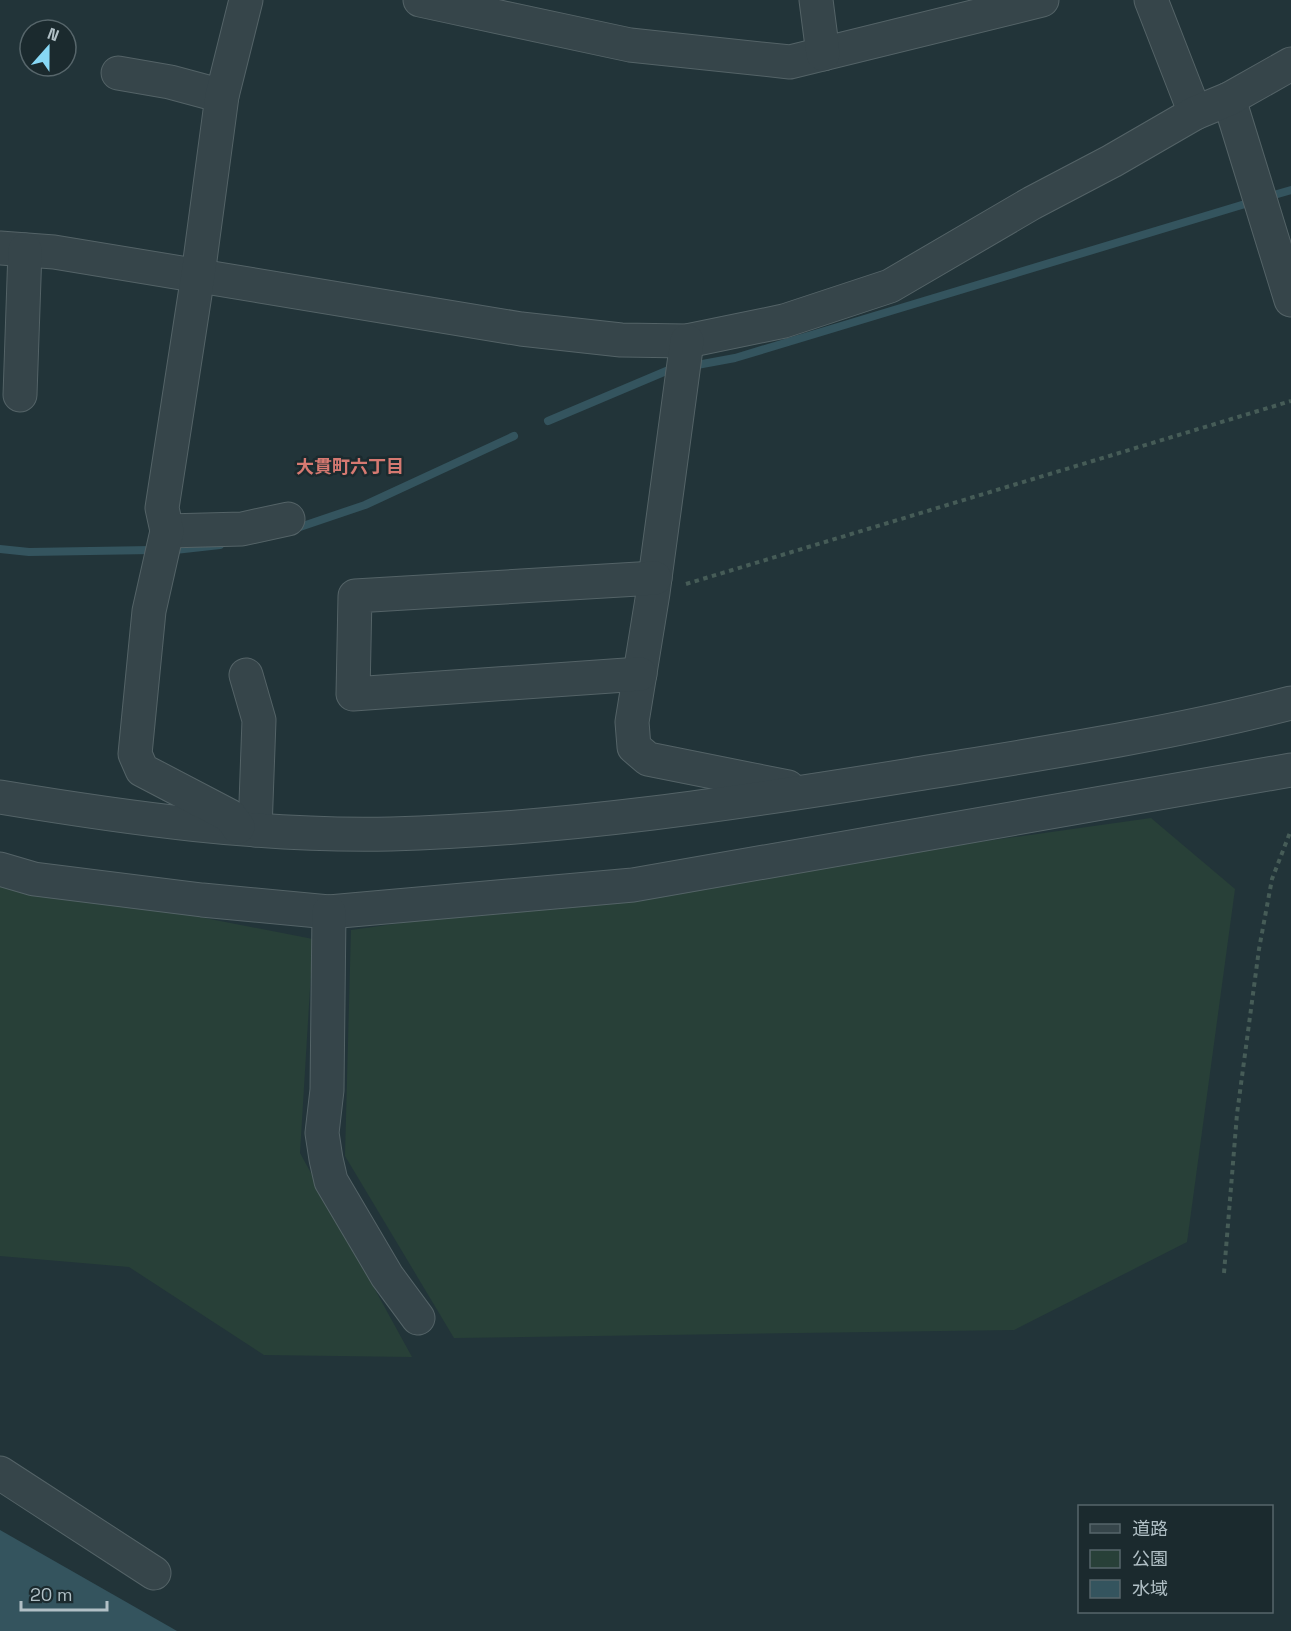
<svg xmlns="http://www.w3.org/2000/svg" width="1291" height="1631" font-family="'Space Grotesk','Noto Sans JP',sans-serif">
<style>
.green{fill:#284038}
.water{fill:#34545e}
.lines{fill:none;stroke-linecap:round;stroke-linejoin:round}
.stream{stroke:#34545e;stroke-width:8}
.minor-casing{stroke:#546367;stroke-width:35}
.path{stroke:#465c57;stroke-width:4;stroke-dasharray:4.5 4.5;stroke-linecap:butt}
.minor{stroke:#36454a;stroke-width:33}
.labels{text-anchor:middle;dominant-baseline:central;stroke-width:5;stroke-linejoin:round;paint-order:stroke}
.neighbourhood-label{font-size:18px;font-weight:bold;fill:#d67971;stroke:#1b2a2e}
</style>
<rect width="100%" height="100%" fill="#223439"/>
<g class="green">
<path d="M1151,818l84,71 -48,353 -173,88 -560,8 -109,-182 6,-226z"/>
<path d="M0,878l313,61 -13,214 112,204 -148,-2 -135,-88 -129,-11z"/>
</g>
<path class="water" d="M0,1530l177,101h-177z"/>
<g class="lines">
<g class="stream">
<path d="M1267,197l24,-7"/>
<path d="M697,365l38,-7 520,-157"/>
<path d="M548,421l123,-52"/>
<path d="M294,529l71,-24 149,-69"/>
<path d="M0,549l29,3 123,-2"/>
<path d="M175,550l45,-5"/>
</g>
<g class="minor-casing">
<g id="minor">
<path d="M420,0l210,45 160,17 252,-62"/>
<path d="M816,0l7,54"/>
<path d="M1151,0l44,113"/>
<path d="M118,73l52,9 52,14"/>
<path d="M1229,99l62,201"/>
<path d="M0,248l54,4 467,77 100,11 66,1 97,-20 106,-35 142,-83 80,-42 83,-48 34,-14 62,-35"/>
<path d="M687,341l-34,252 -21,129 2,25 14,12 140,28"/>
<path d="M20,395l5,-145"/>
<path d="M167,531l75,-2 46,-10"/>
<path d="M640,674l-287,20 2,-98 300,-18"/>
<path d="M246,675l13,45 -4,110"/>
<path d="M0,797c127,21 262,40 391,37 175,-5 348,-31 520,-59 127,-21 255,-40 380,-72"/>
<path d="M238,827l-8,-11 -88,-46 -7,-16 14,-143 18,-80 -5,-23 36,-233 24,-179 24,-96"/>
<path d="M0,869l34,10 168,21 127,12 304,-27 658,-115"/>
<path d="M329,912l-2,178 -5,43 4,26 5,22 56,95 31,42"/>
<path d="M0,1473l154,100"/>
</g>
</g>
<g class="path">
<path d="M686,584l605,-183"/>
<path d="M1224,1273l13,-159 22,-165 13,-70 19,-49"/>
</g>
<use href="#minor" class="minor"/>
</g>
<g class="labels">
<g class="neighbourhood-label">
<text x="350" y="466">大貫町六丁目</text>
</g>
</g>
<rect x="1078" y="1505" width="195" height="108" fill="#1b2a2e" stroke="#57666b" stroke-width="1.5"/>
<rect x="1090" y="1524" width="30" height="9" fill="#36454a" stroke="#57666b" stroke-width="1.5"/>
<text x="1132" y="1535" font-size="18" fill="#b1c0c6">道路</text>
<rect x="1090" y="1550" width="30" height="18" fill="#284038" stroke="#57666b" stroke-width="1.5"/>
<text x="1132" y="1565" font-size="18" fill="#b1c0c6">公園</text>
<rect x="1090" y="1580" width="30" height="18" fill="#34545e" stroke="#57666b" stroke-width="1.5"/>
<text x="1132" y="1595" font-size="18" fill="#b1c0c6">水域</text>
<g transform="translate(48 48) rotate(21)"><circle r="28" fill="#1b2a2e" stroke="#57666b" stroke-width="1.5"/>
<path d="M0-4.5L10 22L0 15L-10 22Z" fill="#87d8f5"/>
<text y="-9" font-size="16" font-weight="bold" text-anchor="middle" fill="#b1c0c6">N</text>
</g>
<path d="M21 1601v9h86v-9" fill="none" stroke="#b1c0c6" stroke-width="3"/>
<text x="30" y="1601" font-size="18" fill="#b1c0c6" stroke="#1b2a2e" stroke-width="4.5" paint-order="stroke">20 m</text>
</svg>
